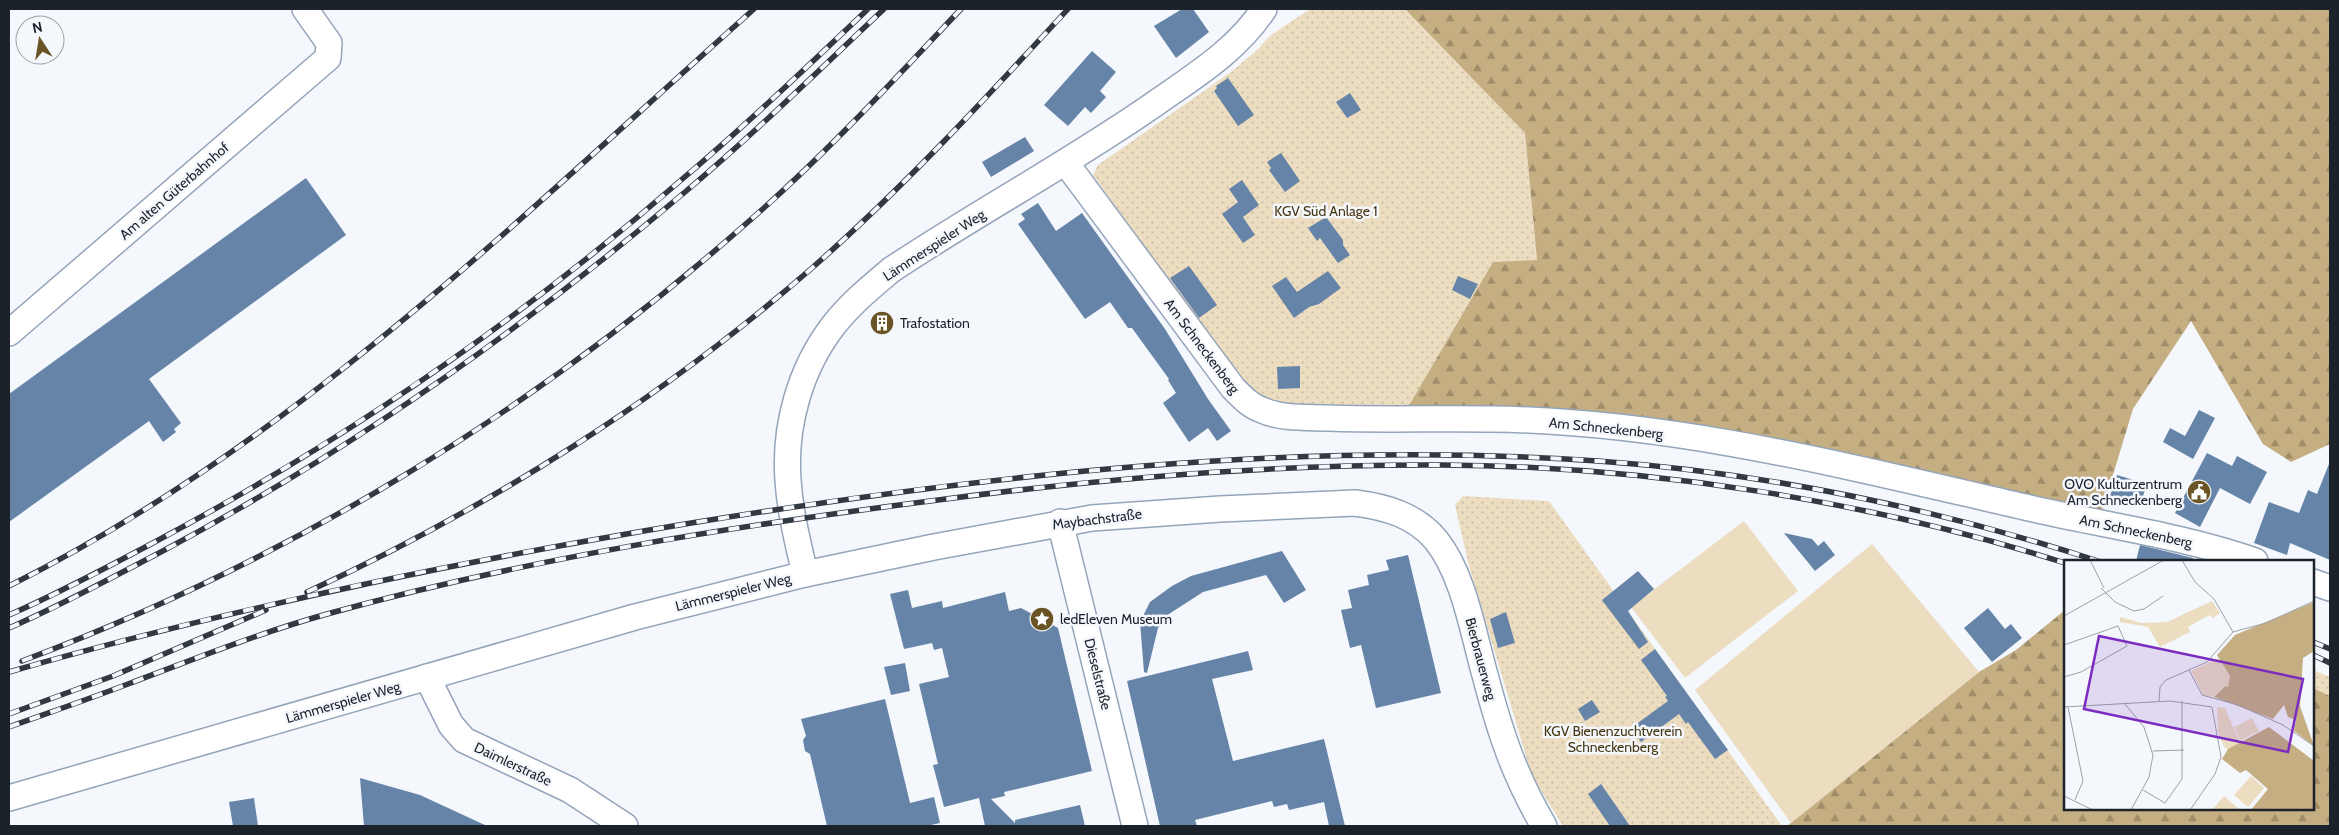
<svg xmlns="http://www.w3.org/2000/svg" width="2339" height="835" font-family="Cabin,sans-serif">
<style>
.grass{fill:url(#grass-dots)}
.forest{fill:url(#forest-firs)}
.pitch{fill:#ecddc1}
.building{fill:#6584a8}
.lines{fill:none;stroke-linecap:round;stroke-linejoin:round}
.minor-casing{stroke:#94a5ba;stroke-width:28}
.minor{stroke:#fff;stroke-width:25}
.rail-casing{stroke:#323840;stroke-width:5.5}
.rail{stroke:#f4f7fc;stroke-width:4;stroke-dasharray:11;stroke-linecap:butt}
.labels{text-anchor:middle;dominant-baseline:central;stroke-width:5;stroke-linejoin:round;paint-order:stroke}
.street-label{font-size:14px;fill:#1c222a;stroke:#f4f7fc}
.park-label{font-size:14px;fill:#493713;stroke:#f4f7fc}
.poi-label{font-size:14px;fill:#1c222a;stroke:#f4f7fc;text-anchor:start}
.inset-road{fill:none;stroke:#9ea2a8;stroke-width:1}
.view{fill:#7b2cbf;fill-opacity:0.15;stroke:#7b2cbf;stroke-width:2.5}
.inset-edge{fill:none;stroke:#1c222a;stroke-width:2.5}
</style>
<defs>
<pattern id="grass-dots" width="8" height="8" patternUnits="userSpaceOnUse" patternTransform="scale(1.25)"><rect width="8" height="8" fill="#ecddc1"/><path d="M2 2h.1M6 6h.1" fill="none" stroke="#cabda6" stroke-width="1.8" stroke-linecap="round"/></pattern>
<pattern id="forest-firs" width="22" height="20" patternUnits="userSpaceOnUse" patternTransform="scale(1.25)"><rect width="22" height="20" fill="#c5ae81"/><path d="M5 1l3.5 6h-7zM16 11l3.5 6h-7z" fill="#9f8d6a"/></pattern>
</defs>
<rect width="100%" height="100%" fill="#f4f7fc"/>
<g class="grass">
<path d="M1310,9h95l120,124 12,128 -44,1 -85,145 -130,-3 -20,-6 -13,-12 -152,-211 5,-10 133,-93 25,-21 15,-16z"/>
<path d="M1463,496l86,5 233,325h-219l-31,-50 -63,-210 -14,-61z"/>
<path d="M2313,670l17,7v19l-17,-8z"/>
</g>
<g class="forest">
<path d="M1405,9h925v435l-39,18 -28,-18 -72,-123 -58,88 -31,102 -532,-98 -85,-8 -77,2 85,-145 44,-2 -12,-127z"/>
<path d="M2065,610v199h248v-121l17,8v130h-543l192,-154 37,-22z"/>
</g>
<g class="pitch">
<path d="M1744,521l54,70 -113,87 -54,-71z"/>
<path d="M1872,544l107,128 -188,151 -96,-133z"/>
</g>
<g class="building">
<path d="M1182,9h11l16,23 -33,26 -22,-32z"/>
<path d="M1092,51l24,21 -16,19 6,6 -15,16 -6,-6 -17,19 -24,-21z"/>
<path d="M1228,78l26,37 -16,11 -24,-35 3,-3 -1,-2z"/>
<path d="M1350,93l11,17 -14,8 -11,-16z"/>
<path d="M1025,137l9,14 -43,26 -9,-15z"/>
<path d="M1281,153l19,28 -15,11 -16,-22 2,-2 -4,-6z"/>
<path d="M306,178l40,57 -197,144 32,44 -7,6 2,3 -13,10 -14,-21 -140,101v-128z"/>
<path d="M1242,180l17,25 -16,12 12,18 -12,8 -21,-29 16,-12 -9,-13z"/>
<path d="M1038,203l18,28 26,-18 83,116 43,70 23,32 -14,10 -9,-13 -19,14 -26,-39 13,-10 -8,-13 1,-1 -37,-51h-4l-18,-26 -25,17 -67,-95 7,-5 -4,-5z"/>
<path d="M1326,217l17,23v5l7,10 -12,8 -18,-25 -3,3 -9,-13z"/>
<path d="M1189,266l28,39 -18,13 -29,-40z"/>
<path d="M1328,271l13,17 -22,16 -10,3 -15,11 -22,-32 14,-9 11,15z"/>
<path d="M1458,276l20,8 -8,15 -18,-9z"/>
<path d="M1300,366v22l-22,1 -1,-22z"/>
<path d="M2199,410l16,8 -22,41 -30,-17 7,-14 15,8z"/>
<path d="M2207,453l25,13 5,-10 30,16 -17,32 -30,-16 -20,39 -25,-14z"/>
<path d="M2329,464l1,96 -40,-17 -3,12 -33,-12 15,-41 30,11 9,-23 9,4z"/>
<path d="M2117,475l30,9 -7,21 -30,-9z"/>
<path d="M1784,533l28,6 6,7 6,-5 11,14 -20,16z"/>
<path d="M2140,545l53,13v3h-57z"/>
<path d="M1282,551l24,39 -22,13 -18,-28 -63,17 -34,22 -11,14 -11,45 -3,-1 -4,-50 10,-20 22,-16 19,-10z"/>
<path d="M1408,555l33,138 -65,15 -15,-63 -11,3 -9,-38 11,-2 -4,-18 21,-5 -2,-10 22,-5 -3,-10z"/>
<path d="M1638,571l16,18 -26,22 20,31 -9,7 -37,-49z"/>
<path d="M908,590l4,18 30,-7 1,7 62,-16 4,19 12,-3 37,20 34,143 -88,21 1,4 -14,3 24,24v-3l65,-15 5,21h-100l-6,-28 -35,9 -11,-42 5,-1 -19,-80 30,-7 -7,-29 -8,2 -2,-7 -28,6 -14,-55z"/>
<path d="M1988,608l17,21 6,-5 11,14 -30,24 -28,-34z"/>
<path d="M1506,612l9,31 -17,5 -8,-29z"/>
<path d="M1655,649l73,101 -13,9 -27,-37 -2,2 -7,-10 -38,28 -10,-14 37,-27 -3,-4 2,-1 -26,-36z"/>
<path d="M1248,651l5,19 -41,9 21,82 91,-22 21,87h-16l-5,-24 -35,8 -2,-6 -13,3 -2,-6 -77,19 2,6h-37l-33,-145z"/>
<path d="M905,663l5,28 -19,4 -7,-28z"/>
<path d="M885,699l25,104 24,-6 6,26 -14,3h-99l-17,-72 -5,-3 -2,-11 3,-4 -5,-17z"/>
<path d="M1592,700l8,12 -15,9 -7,-12z"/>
<path d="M360,778l60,17 67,31h-123z"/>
<path d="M1601,784l18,26 11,16h-20l-22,-32z"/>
<path d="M254,798l4,28h-25l-4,-24z"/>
</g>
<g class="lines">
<g class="minor-casing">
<g id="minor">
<path d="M1066,163l167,225c9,9 17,18 29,22 20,9 45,7 67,8 55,2 109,0 163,1 181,2 358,48 533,88 76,18 156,28 230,54"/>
<path d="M9,333l319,-275 1,-15 -24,-34"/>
<path d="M1060,522l75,304"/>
<path d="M805,574c-7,-31 -15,-62 -17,-94 -4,-54 12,-111 45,-154 17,-22 38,-39 58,-56 87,-58 179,-107 265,-167 40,-28 81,-53 108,-94"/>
<path d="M2313,582l17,6"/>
<path d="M427,677l24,48 13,15 106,50 55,36"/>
<path d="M9,798l626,-181 170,-43 129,-27 158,-29 128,-9 135,-6c31,4 60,12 81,37 28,35 37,93 49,135 15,57 29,100 59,151"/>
</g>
</g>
<use href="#minor" class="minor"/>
<g class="rail-casing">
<g id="rail">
<path d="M9,586c284,-142 510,-368 745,-577"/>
<path d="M307,592c180,-83 356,-194 505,-324 92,-81 174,-170 256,-259"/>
<path d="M9,615c48,-21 95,-46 142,-71 188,-100 368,-223 529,-363 65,-55 127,-114 188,-172"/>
<path d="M9,628c51,-22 100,-49 150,-75 188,-100 363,-223 526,-361 69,-58 133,-121 199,-183"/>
<path d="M2313,642l17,7"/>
<path d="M2313,655l17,8"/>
<path d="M22,661c267,-100 512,-250 726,-439 76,-66 144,-140 213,-213"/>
<path d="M9,672c222,-64 448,-110 676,-148 301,-49 608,-84 913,-63 169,12 339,48 500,100"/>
<path d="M9,714l104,-38 153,-66"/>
<path d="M9,727c39,-14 80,-28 119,-43 66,-25 131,-51 199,-70 199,-55 406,-88 611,-114 167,-22 336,-36 504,-35 206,1 428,36 623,98"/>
</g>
</g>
<use href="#rail" class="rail"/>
</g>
<defs>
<g id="building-disc" transform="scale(1.25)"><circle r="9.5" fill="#6b5424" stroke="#f4f7fc"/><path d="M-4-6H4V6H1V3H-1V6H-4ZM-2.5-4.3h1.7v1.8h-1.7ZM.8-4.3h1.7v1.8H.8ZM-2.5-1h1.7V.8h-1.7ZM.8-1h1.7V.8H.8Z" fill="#fff"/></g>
<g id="civic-disc" transform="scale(1.25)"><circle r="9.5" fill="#6b5424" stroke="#f4f7fc"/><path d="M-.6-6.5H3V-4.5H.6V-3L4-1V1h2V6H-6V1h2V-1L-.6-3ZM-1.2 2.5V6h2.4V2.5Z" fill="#fff"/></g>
<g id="sight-disc" transform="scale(1.25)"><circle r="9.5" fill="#6b5424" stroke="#f4f7fc"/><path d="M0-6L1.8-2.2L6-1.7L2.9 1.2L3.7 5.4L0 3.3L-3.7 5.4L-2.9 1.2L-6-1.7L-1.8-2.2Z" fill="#fff"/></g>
</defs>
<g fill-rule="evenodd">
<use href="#building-disc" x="882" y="323"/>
<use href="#civic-disc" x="2199" y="492"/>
<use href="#sight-disc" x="1042" y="619"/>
</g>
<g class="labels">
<g class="street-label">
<text transform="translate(174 191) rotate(-41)">Am alten Güterbahnhof</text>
<text transform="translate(934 245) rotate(-33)">Lämmerspieler Weg</text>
<text transform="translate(1202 346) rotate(53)">Am Schneckenberg</text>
<text transform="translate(1606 428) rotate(6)">Am Schneckenberg</text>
<text transform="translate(1097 519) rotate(-7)">Maybachstraße</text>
<text transform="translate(2136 531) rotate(12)">Am Schneckenberg</text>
<text transform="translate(733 592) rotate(-14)">Lämmerspieler Weg</text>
<text transform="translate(1481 659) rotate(75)">Bierbrauerweg</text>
<text transform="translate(1098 674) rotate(76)">Dieselstraße</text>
<text transform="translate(343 702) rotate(-16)">Lämmerspieler Weg</text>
<text transform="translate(513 764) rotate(25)">Daimlerstraße</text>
</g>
<g class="park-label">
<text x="1326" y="211">KGV Süd Anlage 1</text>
<text x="1613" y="731">KGV Bienenzuchtverein<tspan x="1613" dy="16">Schneckenberg</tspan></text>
</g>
<g class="poi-label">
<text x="900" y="323">Trafostation</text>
<text x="2182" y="484" text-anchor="end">OVO Kulturzentrum<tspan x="2182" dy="16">Am Schneckenberg</tspan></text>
<text x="1060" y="619">ledEleven Museum</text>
</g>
</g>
<g transform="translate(2064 560)">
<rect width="250" height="250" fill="#f4f7fc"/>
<path d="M148,41l8,12 -7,5 -3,-3 -8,4 -14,8 2,5 -30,15 -12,-20 -28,-5v-5l22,6 25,-1zM155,98l11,18 -2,11 -4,-1 -10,11 -11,-2 -12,-24zM153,147l8,1 15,35 -12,6 -4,-2 -6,-15z" fill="#ecddc1"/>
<path d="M250,42v49l-11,7 -3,48 14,40 -20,-15 2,-11 -8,-3 -4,-12 -11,14 -59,-22 11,-11 3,1 2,-11 -13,-21 18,-20zM205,167l45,34v49h-63l17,-21 -22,-19 -6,3 -18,-14 6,-10z" fill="#c5ae81"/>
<path d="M188,158l7,13 -19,10 -6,-14zM187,216l13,12 -16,19 -14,-12zM160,236l15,13 -1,1h-26z" fill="#ecddc1"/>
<path class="inset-road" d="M26,0l14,28M118,0l13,22 19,17 19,33M37,28l14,14 19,9 10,-2 19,-13M0,56l100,-56M0,85l54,-19 9,20 -46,26 -17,5M125,110l13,25 36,10 45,20 31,21M95,141l1,-14 6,-7 41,-18 26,-30 33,-9 48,-22M60,143l20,24 9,28 -4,22 -18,33M0,147l106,-6 42,6 9,50 -6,17 -25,36M4,147l15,74 -8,19M89,191l31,-1M79,230l22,13 17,-24v-78M0,236l29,14"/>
<path class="view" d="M35,76l204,43 -15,73 -204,-43z"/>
<rect width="250" height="250" class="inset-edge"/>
</g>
<rect width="2339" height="835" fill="none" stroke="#1c222a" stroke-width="20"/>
<g transform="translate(40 40) rotate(348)"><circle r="24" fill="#f4f7fc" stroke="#9ea2a8"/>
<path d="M0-4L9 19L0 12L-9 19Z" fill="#6b5424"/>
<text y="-8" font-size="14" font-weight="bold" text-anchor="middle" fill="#1c222a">N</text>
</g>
</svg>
